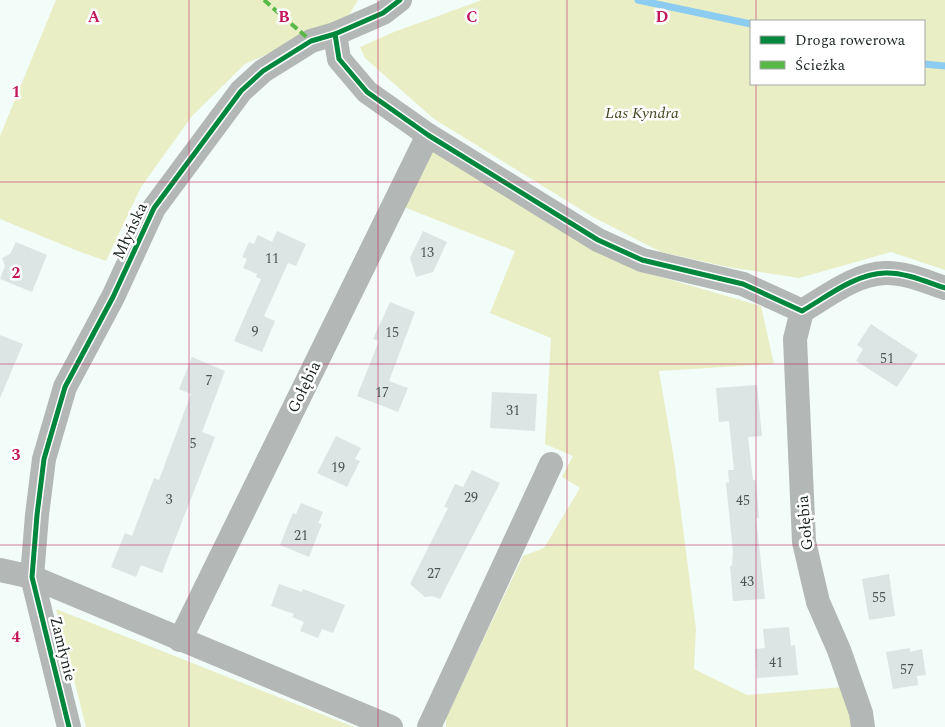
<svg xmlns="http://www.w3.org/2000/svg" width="945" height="727" font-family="Spectral,serif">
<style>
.green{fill:#e9eec5;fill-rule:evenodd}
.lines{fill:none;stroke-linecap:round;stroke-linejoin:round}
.stream{stroke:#8cccf0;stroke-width:7}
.building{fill:#dbe5e4}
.minor{stroke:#b3b7b5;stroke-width:24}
.quiet{stroke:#58b947;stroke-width:4;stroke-dasharray:8 4;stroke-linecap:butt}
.cycleway-casing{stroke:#fff;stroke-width:8}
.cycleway{stroke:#00873e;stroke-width:5}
.grid{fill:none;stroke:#c2185b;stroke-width:1;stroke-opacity:0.55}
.labels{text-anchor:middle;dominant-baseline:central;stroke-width:5;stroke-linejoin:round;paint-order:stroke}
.number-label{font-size:14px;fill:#4a5451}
.park-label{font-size:16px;font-style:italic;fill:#464620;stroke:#fff}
.street-label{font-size:16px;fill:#192320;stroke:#fff}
.grid-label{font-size:16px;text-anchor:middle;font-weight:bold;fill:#c2185b;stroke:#fff;stroke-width:5;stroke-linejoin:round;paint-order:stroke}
</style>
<rect width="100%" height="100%" fill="#f2fcf8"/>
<g class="green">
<path d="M56,0h302l-10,17 -103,47 -53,52 -51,71 -35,74 -28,-10 -78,-32v-83z"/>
<path d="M482,0h463v270l-54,-18 -92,26 -71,-11 -67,-15 -68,-35 -159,-98 -69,-61 -5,-11 34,-15zM751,21h173v63h-173z"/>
<path d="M434,151l173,106 30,13 124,36 13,58 -115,7 15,88 22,170 -2,40 53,26 97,-8 9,40h-407v-9l77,-162 21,-8 36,-60 -18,-11 11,-21 -28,-12 6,-106 -61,-25 25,-62 -111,-44 20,-48z"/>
<path d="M56,609l298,118h-268z"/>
</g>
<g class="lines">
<g class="stream">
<path d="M638,0l113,24"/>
<path d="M924,64l21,2"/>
</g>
</g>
<g class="building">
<path d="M277,231l29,13 -10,22 -8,-3 -24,53 11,5 -13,31 -28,-11 27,-62 -5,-2 1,-3 -14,-6 4,-9 -5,-2 7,-15 5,2 4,-9 14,7z"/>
<path d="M423,231l24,11 -14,30 -17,5 -6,-19z"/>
<path d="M16,242l31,13 -15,37 -32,-13 5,-13 -3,-8 8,-4z"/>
<path d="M390,302l25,10 -26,69 19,7 -10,24 -41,-16 22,-55 -6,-2z"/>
<path d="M871,324l47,31 -21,32 -41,-26 7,-12 -6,-4z"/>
<path d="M0,335l23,9 -23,54z"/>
<path d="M192,357l33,14 -23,61 13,5 -53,136 -21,-8 -5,12 -25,-10 14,-34 7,3 22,-58 5,2 32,-86 -12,-5z"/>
<path d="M757,385l5,51 -14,1 5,43h3l3,38h-3l9,81 -32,2 -3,-35h2l1,-14 -7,-69 3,-1 -1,-12h6l-5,-49 -10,1 -3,-34z"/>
<path d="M492,392l45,2 -2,37 -45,-3z"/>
<path d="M336,436l25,12 -6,11 5,2 -13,26 -30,-14z"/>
<path d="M472,470l28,13 -60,116 -8,-3 -7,1 -15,-13 38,-76 -4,-1 11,-23 8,3z"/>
<path d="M301,503l22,9 -5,11 4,1 -13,33 -29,-12 13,-32 3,1z"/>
<path d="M889,574l6,42 -26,4 -7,-41z"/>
<path d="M279,584l23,8 1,-3 42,16 -12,28 -11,-4 -4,9 -18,-7 4,-9 -12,-5 2,-3 -23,-8z"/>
<path d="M789,627l2,19 4,-1 3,30 -41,3 -2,-29 10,-1 -2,-19z"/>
<path d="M910,648v4l12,-3 4,26 -9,1 1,9 -25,4 -7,-37z"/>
</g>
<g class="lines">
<g class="minor">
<path d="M335,34l4,25 28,33 61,43 170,105 44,20 101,24 59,27c26,-15 53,-37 83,-38 19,-1 42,9 60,15"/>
<path d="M802,311l-7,28 9,203 14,60 21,48 22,63 2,14"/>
<path d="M0,570l32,7 359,150"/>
<path d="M180,640l248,-505"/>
<path d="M69,727l-37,-150 5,-62 7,-56 21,-72 48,-90 41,-89 87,-117 22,-20 48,-30 24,-7 48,-21 17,-13"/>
<path d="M429,727l122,-263"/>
</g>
<path class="quiet" d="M264,0l47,41"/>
<g class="cycleway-casing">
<g id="cycleway">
<path d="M335,34l4,25 28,33 61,43 170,105 44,20 101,24 59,27c26,-15 53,-37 83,-38 19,-1 42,9 60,15"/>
<path d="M69,727l-37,-150 5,-62 7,-56 21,-72 48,-90 41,-89 87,-117 22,-20 48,-30 24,-7 48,-21 17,-13"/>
</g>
</g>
<use href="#cycleway" class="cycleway"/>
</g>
<path class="grid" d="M189,0v727M378,0v727M567,0v727M756,0v21M756,84v643M0,182h945M0,364h945M0,545h945"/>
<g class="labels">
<g class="number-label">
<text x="427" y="252">13</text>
<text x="272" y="258">11</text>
<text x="255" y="331">9</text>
<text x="392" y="332">15</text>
<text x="887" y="358">51</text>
<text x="209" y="380">7</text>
<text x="382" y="392">17</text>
<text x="513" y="410">31</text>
<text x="193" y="443">5</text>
<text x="338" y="467">19</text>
<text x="471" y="497">29</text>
<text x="169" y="499">3</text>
<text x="743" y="500">45</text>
<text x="301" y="535">21</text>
<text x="434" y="573">27</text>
<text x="747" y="581">43</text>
<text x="879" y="597">55</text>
<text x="776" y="662">41</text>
<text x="907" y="669">57</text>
</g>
<g class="park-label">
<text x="642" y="113">Las Kyndra</text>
</g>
<g class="street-label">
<text transform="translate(130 231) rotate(-65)">Młyńska</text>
<text transform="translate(304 387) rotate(-64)">Gołębia</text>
<text transform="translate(805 523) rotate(-95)">Gołębia</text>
<text transform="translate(63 649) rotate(76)">Zamłynie</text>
</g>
</g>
<g class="grid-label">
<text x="94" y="22">A</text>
<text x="284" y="22">B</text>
<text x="472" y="22">C</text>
<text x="662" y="22">D</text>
<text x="16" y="97">1</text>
<text x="16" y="278">2</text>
<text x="16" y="460">3</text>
<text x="16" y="642">4</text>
</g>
<rect x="750" y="20" width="175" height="65" fill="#ffffff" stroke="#a3a7a6"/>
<rect x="760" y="36" width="25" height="8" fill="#00873e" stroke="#a3a7a6"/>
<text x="795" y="45" font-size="15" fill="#192320">Droga rowerowa</text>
<rect x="760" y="61" width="25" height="8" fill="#58b947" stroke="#a3a7a6"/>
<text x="795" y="70" font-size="15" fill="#192320">Ścieżka</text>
</svg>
